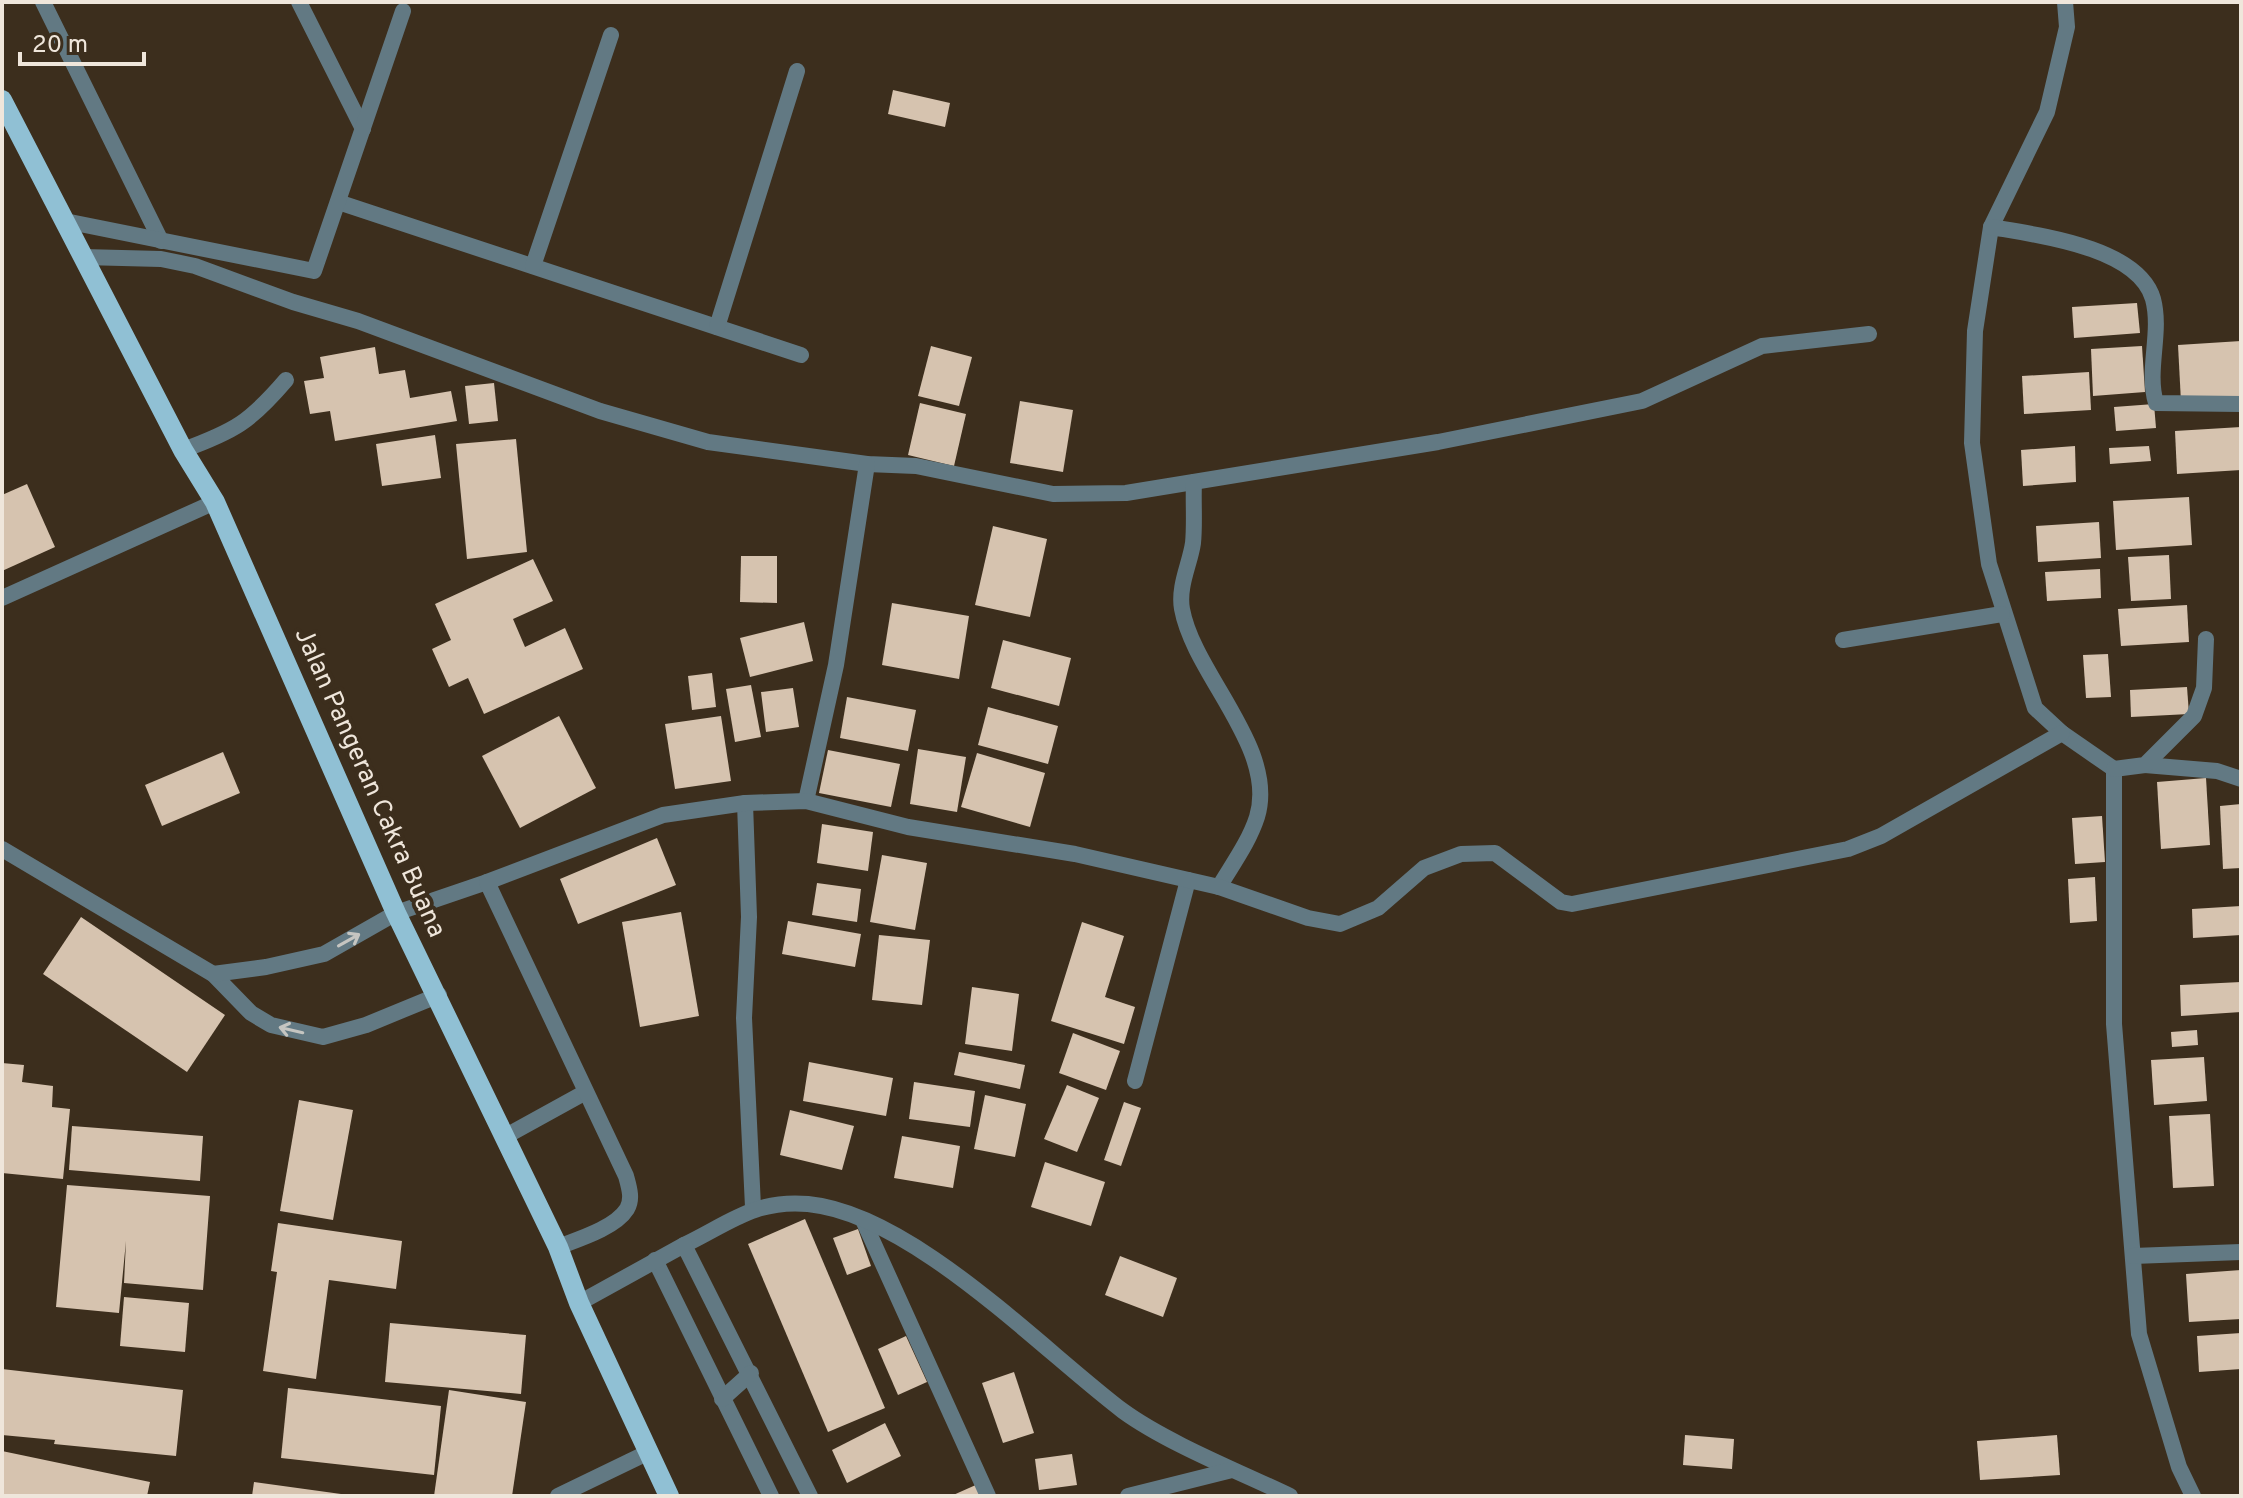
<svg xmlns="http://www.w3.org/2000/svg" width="2243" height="1498" font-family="Overpass,sans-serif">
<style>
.building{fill:#d6c3af}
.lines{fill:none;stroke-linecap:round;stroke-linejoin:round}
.service{stroke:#627983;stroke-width:16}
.minor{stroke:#627983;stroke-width:16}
.primary{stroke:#90c0d4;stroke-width:20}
.oneway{stroke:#c5c5c1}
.labels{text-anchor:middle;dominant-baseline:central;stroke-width:8;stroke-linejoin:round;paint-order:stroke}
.street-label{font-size:26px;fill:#efe6db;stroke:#3c2e1d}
</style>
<rect width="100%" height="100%" fill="#3c2e1d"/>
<g class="building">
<path d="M893,90l57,13 -5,24 -57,-13z"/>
<path d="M2137,303l3,30 -66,5 -2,-31z"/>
<path d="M2241,341v57l-60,4 -3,-57z"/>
<path d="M931,346l41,11 -13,49 -41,-10z"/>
<path d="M2142,346l3,46 -52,4 -2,-47z"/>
<path d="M375,347l4,27 26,-4 5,28 41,-7 6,30 -122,20 -5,-30 -20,3 -6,-33 20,-3 -4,-21z"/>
<path d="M2089,372l2,38 -67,4 -2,-38z"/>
<path d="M494,383l4,38 -29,3 -4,-38z"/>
<path d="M1020,401l53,9 -10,62 -53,-9z"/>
<path d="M920,403l46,11 -12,52 -46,-11z"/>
<path d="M2154,404l2,24 -40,3 -2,-24z"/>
<path d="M2241,427v43l-64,4 -2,-43z"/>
<path d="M435,435l6,43 -59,8 -6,-42z"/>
<path d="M516,439l11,113 -60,7 -11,-115z"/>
<path d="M2075,446l1,36 -53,4 -2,-36z"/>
<path d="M2149,446l2,15 -41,3 -1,-16z"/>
<path d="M27,484l28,63 -53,24v-76z"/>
<path d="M2189,497l3,48 -76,5 -3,-49z"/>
<path d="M2099,522l2,36 -63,4 -2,-36z"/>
<path d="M993,526l54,13 -17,78 -55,-12z"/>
<path d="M2169,555l2,44 -40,2 -3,-44z"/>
<path d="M741,556h36v47l-37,-1z"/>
<path d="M533,559l20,42 -40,18 12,28 40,-19 18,41 -99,45 -16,-36 -19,9 -17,-38 19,-9 -16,-36z"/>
<path d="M2100,569l1,29 -54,3 -2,-29z"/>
<path d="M892,603l77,13 -10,63 -77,-14z"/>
<path d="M2187,605l2,37 -68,4 -3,-37z"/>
<path d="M804,622l9,39 -63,16 -10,-39z"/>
<path d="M1003,640l68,18 -12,48 -68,-18z"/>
<path d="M2108,654l3,43 -25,1 -3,-43z"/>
<path d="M712,673l4,34 -24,3 -4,-34z"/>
<path d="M751,685l10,52 -26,5 -9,-53z"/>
<path d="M2187,687l2,27 -58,3 -1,-27z"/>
<path d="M793,688l6,39 -33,5 -5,-40z"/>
<path d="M847,697l69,13 -8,41 -68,-13z"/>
<path d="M988,707l70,19 -10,38 -70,-19z"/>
<path d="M559,716l37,72 -76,40 -38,-72z"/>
<path d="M721,716l10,65 -56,8 -10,-65z"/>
<path d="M918,749l48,8 -9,55 -47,-8z"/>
<path d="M828,750l72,14 -9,43 -72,-14z"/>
<path d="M223,752l17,41 -78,33 -17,-41z"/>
<path d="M977,753l68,20 -15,54 -69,-20z"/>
<path d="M2206,778l4,67 -49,4 -4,-67z"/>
<path d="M2241,804v64l-18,1 -3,-63z"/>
<path d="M2102,816l3,46 -30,2 -3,-46z"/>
<path d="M822,824l51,8 -5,39 -51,-8z"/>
<path d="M657,838l19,47 -98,39 -18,-45z"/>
<path d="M882,855l45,8 -12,67 -45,-8z"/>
<path d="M2095,877l2,44 -27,2 -2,-44z"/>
<path d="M817,883l44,6 -4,33 -45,-7z"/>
<path d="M2241,906v29l-48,3 -1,-29z"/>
<path d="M681,912l18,104 -59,11 -18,-105z"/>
<path d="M81,917l144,98 -38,57 -144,-98z"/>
<path d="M788,921l73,13 -6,33 -73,-13z"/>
<path d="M1082,922l42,14 -19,61 30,10 -11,37 -73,-23z"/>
<path d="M879,935l51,5 -8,65 -50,-5z"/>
<path d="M2241,982v30l-60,4 -1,-31z"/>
<path d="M972,987l47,7 -7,57 -47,-7z"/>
<path d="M2197,1030l1,15 -26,2 -1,-15z"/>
<path d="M1073,1033l47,18 -14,39 -47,-17z"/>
<path d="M959,1052l66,13 -5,24 -66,-14z"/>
<path d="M2204,1057l3,44 -53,4 -3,-45z"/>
<path d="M809,1062l84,16 -7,38 -83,-15z"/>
<path d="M2,1063l22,2 -2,17 31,4 -1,21 18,2 -7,70 -61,-6z"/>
<path d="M914,1082l61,9 -5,36 -61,-8z"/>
<path d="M1067,1085l32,13 -22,54 -33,-13z"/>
<path d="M985,1095l41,9 -11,53 -41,-8z"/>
<path d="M299,1100l54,10 -20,110 -53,-9z"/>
<path d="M1124,1102l17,6 -20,58 -17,-6z"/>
<path d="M790,1110l64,16 -12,44 -62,-15z"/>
<path d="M2210,1114l4,72 -41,2 -4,-72z"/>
<path d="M72,1126l131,10 -3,45 -131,-11z"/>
<path d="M902,1136l58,10 -7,42 -59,-10z"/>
<path d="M1045,1162l60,20 -14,44 -60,-19z"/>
<path d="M67,1185l143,11 -7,94 -79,-7 2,-42 -7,72 -63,-6z"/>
<path d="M805,1219l80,189 -57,24 -80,-188z"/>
<path d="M278,1223l124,18 -6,48 -67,-9 -13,99 -53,-8 14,-99 -6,-1z"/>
<path d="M858,1229l13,37 -24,9 -14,-37z"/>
<path d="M1120,1256l57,22 -14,39 -58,-22z"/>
<path d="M2241,1270v49l-52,3 -3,-48z"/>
<path d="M124,1297l65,6 -4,49 -65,-6z"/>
<path d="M390,1323l136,12 -5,59 -136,-12z"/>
<path d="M2241,1333v36l-42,3 -2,-36z"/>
<path d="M906,1336l21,46 -29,13 -20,-46z"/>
<path d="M2,1369l181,21 -7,66 -122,-12 1,-4 -53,-5z"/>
<path d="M1014,1372l20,61 -31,10 -21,-60z"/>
<path d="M288,1388l153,18 -7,69 -153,-17z"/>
<path d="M449,1390l77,12 -14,94h-78z"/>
<path d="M885,1423l16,33 -54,27 -15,-33z"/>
<path d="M1685,1435l49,4 -2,30 -49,-4z"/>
<path d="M2057,1435l3,40 -80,5 -3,-39z"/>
<path d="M2,1451l148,31 -3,14h-145z"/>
<path d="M1072,1454l5,31 -38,5 -4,-31z"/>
<path d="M254,1482l87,12 -1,2h-88z"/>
<path d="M978,1484l5,12h-32z"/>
</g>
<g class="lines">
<g class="service">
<path d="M183,450c52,-19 67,-28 103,-70"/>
<path d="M2,598l213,-96"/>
<path d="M558,1496l91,-44"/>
</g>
<g class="minor">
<path d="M43,2l118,239"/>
<path d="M299,2l64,127"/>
<path d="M2065,2l2,25 -20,85 -56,115 -16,104 -3,112 17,121 46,144 27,25 52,36v255l25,310 40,133 14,29"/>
<path d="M338,202l463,153"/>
<path d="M65,221l249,50 89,-260"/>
<path d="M1991,227c46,8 147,20 162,72 9,34 -7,71 3,104l85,1"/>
<path d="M83,257l78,2 34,7 98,36 65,19 242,90 108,31 159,22 49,2 137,28 73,-1 312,-51 204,-41 120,-55 107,-12"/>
<path d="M533,266l78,-231"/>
<path d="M717,327l80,-256"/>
<path d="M1194,482c-1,20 1,41 -1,61 -3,21 -15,43 -11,66 12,66 96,139 75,208 -8,25 -25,48 -38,70"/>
<path d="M1843,640l159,-26"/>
<path d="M2145,765l72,6 24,8"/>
<path d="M2114,769l31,-4 49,-49 10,-28 2,-49"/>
<path d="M806,801l30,-136 31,-201"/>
<path d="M745,803l4,114 -5,101 9,189"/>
<path d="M2,849l211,125 38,39 20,12 52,12 43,-12 73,-30"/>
<path d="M213,974l53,-7 58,-13 72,-41 91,-31"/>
<path d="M1135,1081l53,-201"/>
<path d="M506,1136l78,-43"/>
<path d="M863,1220l125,276"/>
<path d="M684,1245c44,-21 71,-46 124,-41 104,10 233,145 315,207 44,32 117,61 167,85"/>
<path d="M558,1247c21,-8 57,-19 69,-38 6,-10 2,-22 -1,-33l-139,-294 176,-67 82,-12 61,-2 102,26 167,27 144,33 89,31 32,6 38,-16 46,-40 37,-14 34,-1 66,49 11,2 276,-55 33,-13 181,-103"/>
<path d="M2133,1256l108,-4"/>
<path d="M655,1260l116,236"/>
<path d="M579,1303l105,-58 126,251"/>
<path d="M722,1399l29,-26"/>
<path d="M1128,1496l104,-26"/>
</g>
<path class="primary" d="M2,100l181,350 32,52 181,411 162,334 21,56 90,193"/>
</g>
<defs><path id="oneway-shaft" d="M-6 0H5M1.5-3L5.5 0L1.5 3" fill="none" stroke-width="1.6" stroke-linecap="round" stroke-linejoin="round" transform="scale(2)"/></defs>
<g class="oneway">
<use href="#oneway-shaft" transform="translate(349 940) rotate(-29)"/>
<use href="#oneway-shaft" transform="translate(291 1030) rotate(-167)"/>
</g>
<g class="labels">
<g class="street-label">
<text transform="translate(369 783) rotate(66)">Jalan Pangeran Cakra Buana</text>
</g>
</g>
<rect width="2243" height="1498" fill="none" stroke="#efe6db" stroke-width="8"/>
<path d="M20 52v12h124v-12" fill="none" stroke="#efe6db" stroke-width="4"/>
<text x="32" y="52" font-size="24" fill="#efe6db" stroke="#3c2e1d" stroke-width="6" paint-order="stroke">20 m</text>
</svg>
